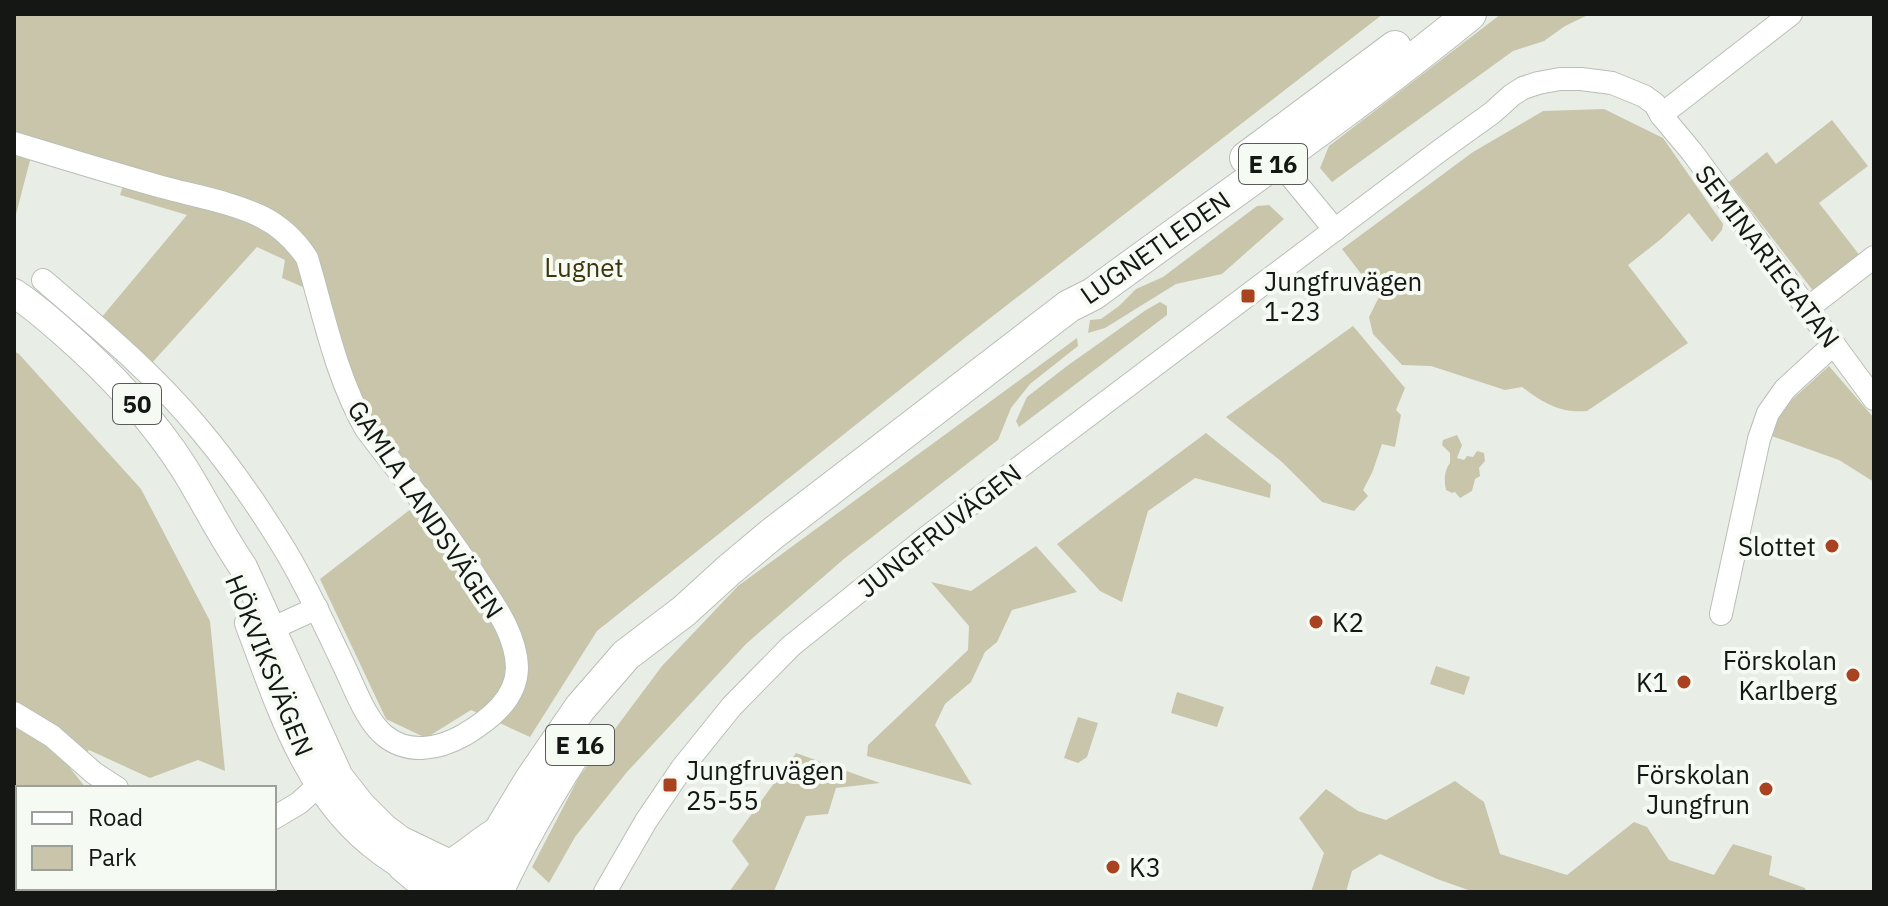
<svg xmlns="http://www.w3.org/2000/svg" width="1888" height="906" font-family="'IBM Plex Sans',sans-serif">
<style>
.green{fill:#c9c5ab}
.lines{fill:none;stroke-linecap:round;stroke-linejoin:round}
.minor-casing{stroke:#b9bfb7;stroke-width:24}
.major-casing{stroke:#b9bfb7;stroke-width:30}
.highway-casing{stroke:#b9bfb7;stroke-width:34}
.minor{stroke:#fff;stroke-width:22}
.major{stroke:#fff;stroke-width:28}
.highway{stroke:#fff;stroke-width:32}
.poi-dot{fill:#a94220;stroke:#f5fbf3;stroke-width:3}
.labels{text-anchor:middle;dominant-baseline:central;stroke-width:8;stroke-linejoin:round;paint-order:stroke}
.shield{fill:#f5fbf3;stroke:#585b58;stroke-width:2}
.shield-label{font-size:24px;font-weight:bold;fill:#151715}
.street-label{font-size:26px;fill:#151715;stroke:#f5fbf3}
.park-label{font-size:26px;fill:#3d350b;stroke:#f5fbf3}
.poi-label{font-size:26px;fill:#151715;stroke:#f5fbf3;text-anchor:start}
</style>
<rect width="100%" height="100%" fill="#e8eee6"/>
<g class="green">
<path d="M14,14h1369l-412,319 -374,298 -67,106 -59,-27 -45,28 -40,-19 -66,-140 109,-84 -65,-87 -38,-111 -44,-19 3,-18 -28,-13 -107,118 -49,-47 86,-103 -67,-20 7,-21 -93,-29 -20,77z"/>
<path d="M1501,14h89l-25,12 -21,15 -31,10 -181,131 -12,-14 9,-22z"/>
<path d="M1604,109l59,29 60,86 -1,6 -10,12 -23,-29 -28,26 -33,26 60,78 -101,68c-28,2 -43,-8 -65,-24l-17,3 -74,-24 -29,-1 -29,-31 -4,-17 10,-20 -37,-48 131,-97 70,-41z"/>
<path d="M1832,120l36,46 -49,37 42,54 -47,35 -85,-110 38,-30 9,12z"/>
<path d="M1269,205l15,14 -62,55 -46,10 -71,44 -17,5 2,-13 11,-1 18,-13 17,-17 27,-12 94,-71z"/>
<path d="M1160,302l7,4v9l-148,112 -3,-6 11,-24 40,-31 79,-56z"/>
<path d="M1353,326l52,62 -9,22 5,5 -6,32 -13,-3 -10,29 -9,17 5,6 -14,15 -32,-9 -40,-40 -56,-45z"/>
<path d="M1077,338l1,8 -48,38 -19,24 -13,32 -153,118 -99,86 -119,128 -52,65 -26,46 -17,-16 47,-90 83,-111 76,-80z"/>
<path d="M14,351l5,3 122,135 69,132 15,150 -27,-11 -48,18 -61,-28 -19,18 16,20h-68v100h212l6,4h-222z"/>
<path d="M1829,366l45,52v64l-35,-22 -73,-26 19,-28z"/>
<path d="M1206,433l65,52 -1,13 -75,-20 -47,33 -26,91 -22,-11 -43,-47z"/>
<path d="M1457,435l5,10 -5,13 7,2 3,-4 6,1 4,-6 7,2 1,8 -6,7 1,8 -5,3 -3,12 -12,7 -5,-6 -3,1 -6,-3c-2,-10 -2,-19 4,-27v-10l-8,-8 1,-5z"/>
<path d="M1036,546l41,46 -65,18 -15,32 -12,10 -14,30 -26,22 -10,21 37,60 -105,-29 1,-11 100,-95 1,-24 -38,-44 40,9z"/>
<path d="M1436,666l34,11 -6,18 -34,-11z"/>
<path d="M1177,692l47,15 -7,20 -46,-14z"/>
<path d="M1078,717l20,6 -11,34 -9,6 -14,-5z"/>
<path d="M796,753l84,30 -44,5 -8,26 -22,2 -32,75 -45,1 20,-28 -17,-23z"/>
<path d="M1455,781l29,21 16,52 67,21 67,-53 13,5 22,33 45,15 19,-31 39,12 -3,19 36,13 1,4h-332l-37,-13 -57,-25 -28,17 -6,21h-35l13,-39 -25,-35 27,-29 32,22 28,9z"/>
</g>
<g class="lines">
<g class="minor-casing">
<g id="minor">
<path d="M1661,115l130,-101"/>
<path d="M14,143c49,15 98,30 148,44 33,9 69,15 100,30 20,10 33,23 45,41 17,57 29,119 59,171 39,51 80,101 115,156 16,24 35,51 36,82 0,32 -28,53 -53,68 -25,14 -55,20 -79,1 -18,-14 -30,-47 -40,-68 -19,-40 -37,-80 -60,-118 -25,-41 -53,-82 -84,-119 -46,-56 -103,-104 -158,-151"/>
<path d="M1278,161l57,69"/>
<path d="M1808,308l66,-51"/>
<path d="M1721,614l38,-175 9,-26 17,-24 49,-45"/>
<path d="M271,629l46,-21"/>
<path d="M14,713l38,23 42,37 23,15"/>
<path d="M274,818l25,-15 20,-18"/>
<path d="M605,892l41,-71 36,-53 50,-62 59,-60 136,-109 515,-388 50,-36 20,-18 11,-7 15,-5 22,-4h21l31,4 32,13 11,8 6,11 31,37 182,247"/>
</g>
</g>
<g class="major-casing">
<g id="major">
<path d="M14,293c17,11 32,24 48,38 46,40 88,84 122,137 20,32 37,67 59,99l96,210 22,28 23,23 16,12 52,25 15,14"/>
<path d="M249,623c31,82 59,176 134,229 6,4 13,10 20,13 8,4 16,5 23,8"/>
</g>
</g>
<g class="highway-casing">
<g id="highway">
<path d="M1246,158l149,-111"/>
<path d="M452,865c16,-9 28,-21 43,-30"/>
<path d="M404,866l12,10 26,16"/>
<path d="M471,892l27,-58 32,-53 50,-73 46,-53 58,-44 45,-41 43,-36 297,-228 24,-12c126,-93 256,-181 377,-280"/>
<path d="M497,892c23,-50 50,-97 80,-143"/>
</g>
</g>
<use href="#minor" class="minor"/>
<use href="#major" class="major"/>
<use href="#highway" class="highway"/>
</g>
<g class="poi-dot">
<rect x="1240" y="288" width="16" height="16" rx="4"/>
<circle cx="1832" cy="546" r="8"/>
<circle cx="1316" cy="622" r="8"/>
<circle cx="1853" cy="675" r="8"/>
<circle cx="1684" cy="682" r="8"/>
<rect x="662" y="777" width="16" height="16" rx="4"/>
<circle cx="1766" cy="789" r="8"/>
<circle cx="1113" cy="867" r="8"/>
</g>
<g class="labels">
<g class="shield">
<rect x="1239" y="144" width="68" height="40" rx="6"/>
<rect x="113" y="384" width="48" height="40" rx="6"/>
<rect x="546" y="725" width="68" height="40" rx="6"/>
</g>
<g class="shield-label">
<text x="1273" y="164">E 16</text>
<text x="137" y="404">50</text>
<text x="580" y="745">E 16</text>
</g>
<g class="street-label">
<text transform="translate(1155 247) rotate(-35)">LUGNETLEDEN</text>
<text transform="translate(1768 256) rotate(53)">SEMINARIEGATAN</text>
<text transform="translate(426 509) rotate(56)">GAMLA LANDSVÄGEN</text>
<text transform="translate(939 530) rotate(-38)">JUNGFRUVÄGEN</text>
<text transform="translate(270 665) rotate(68)">HÖKVIKSVÄGEN</text>
</g>
<g class="park-label">
<text x="584" y="267">Lugnet</text>
</g>
<g class="poi-label">
<text x="1264" y="281">Jungfruvägen<tspan x="1264" dy="30">1-23</tspan></text>
<text x="1816" y="546" text-anchor="end">Slottet</text>
<text x="1332" y="622">K2</text>
<text x="1837" y="660" text-anchor="end">Förskolan<tspan x="1837" dy="30">Karlberg</tspan></text>
<text x="1668" y="682" text-anchor="end">K1</text>
<text x="686" y="770">Jungfruvägen<tspan x="686" dy="30">25-55</tspan></text>
<text x="1750" y="774" text-anchor="end">Förskolan<tspan x="1750" dy="30">Jungfrun</tspan></text>
<text x="1129" y="867">K3</text>
</g>
</g>
<rect width="1888" height="906" fill="none" stroke="#151715" stroke-width="32"/>
<rect x="16" y="786" width="260" height="104" fill="#f5fbf3" stroke="#9ba09a" stroke-width="2"/>
<rect x="32" y="812" width="40" height="12" fill="#ffffff" stroke="#9ba09a" stroke-width="2"/>
<text x="88" y="826" font-size="24" fill="#151715">Road</text>
<rect x="32" y="846" width="40" height="24" fill="#c9c5ab" stroke="#9ba09a" stroke-width="2"/>
<text x="88" y="866" font-size="24" fill="#151715">Park</text>
</svg>
